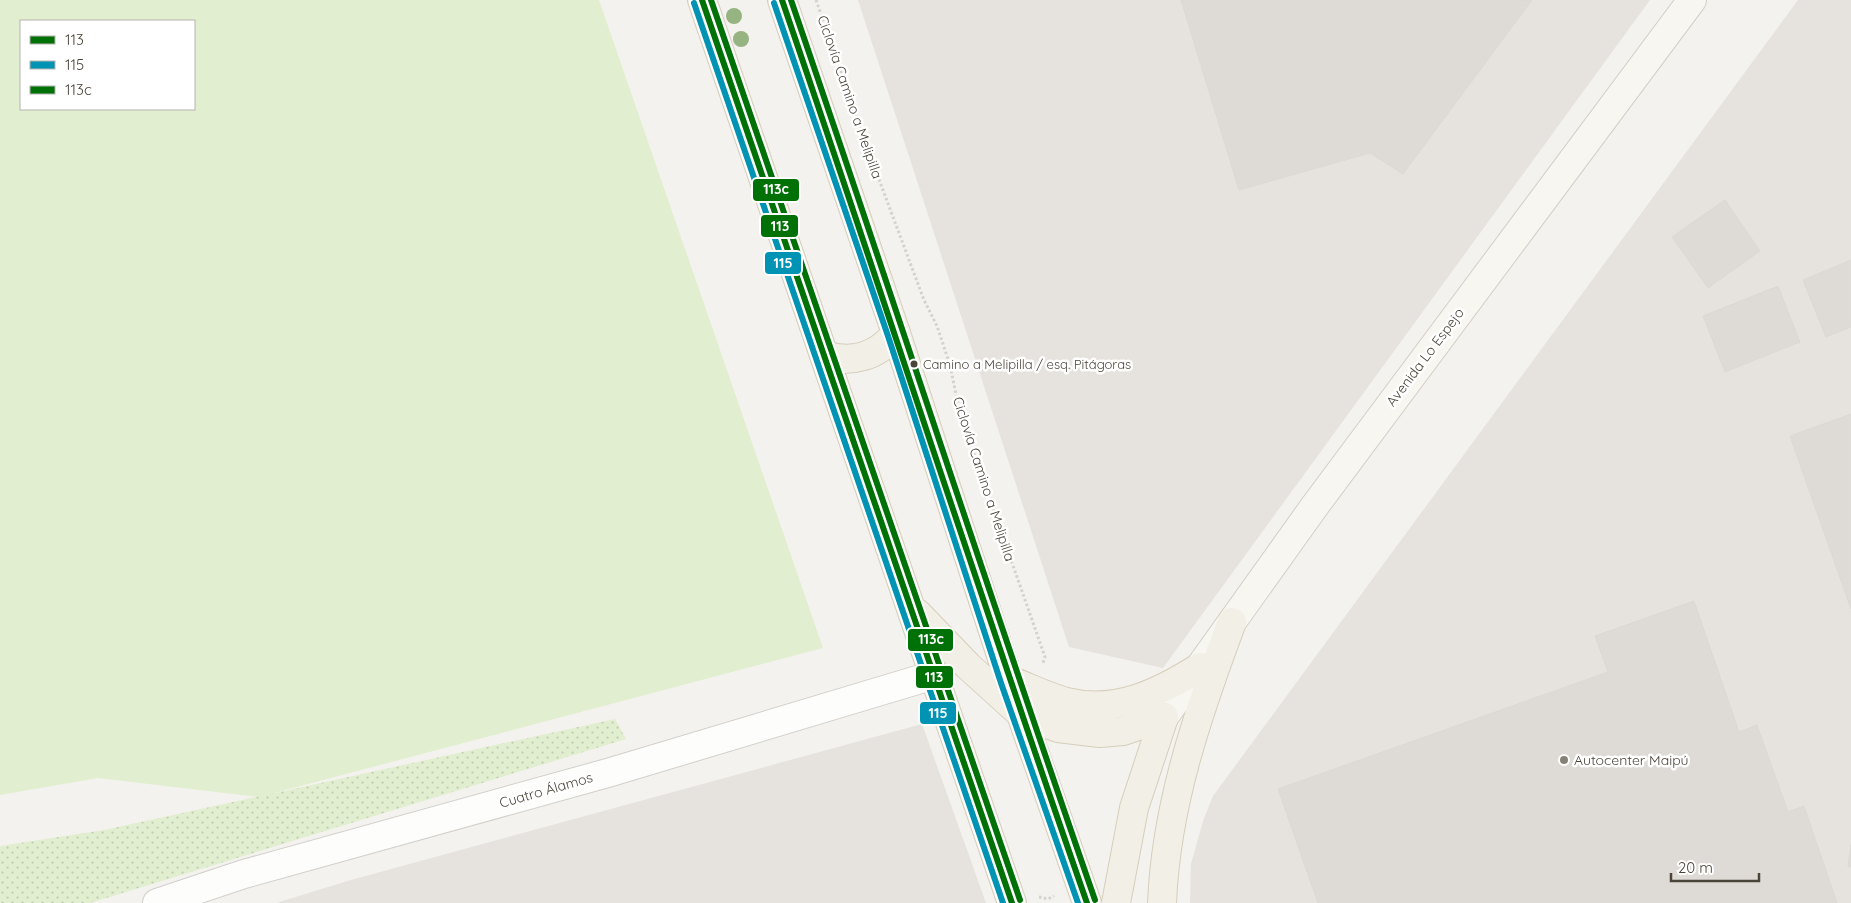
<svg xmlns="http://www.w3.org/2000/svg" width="1851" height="903" font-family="Quicksand,sans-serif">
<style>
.industrial{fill:#e6e2de}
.green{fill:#e1eecf;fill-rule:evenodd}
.park{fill:url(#park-dots)}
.building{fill:#dedbd6;stroke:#dcd9d4}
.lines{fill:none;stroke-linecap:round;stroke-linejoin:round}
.minor-casing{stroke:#d2d0cb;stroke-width:30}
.secondary-casing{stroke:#d3cfc5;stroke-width:30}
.primary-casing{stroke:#d6cebb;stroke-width:30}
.path{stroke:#d3d2cc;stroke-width:3;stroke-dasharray:2.5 2.5;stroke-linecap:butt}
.minor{stroke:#fdfdfc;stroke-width:28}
.secondary{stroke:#f7f6f1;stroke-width:28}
.primary{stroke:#f2efe6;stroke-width:28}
.bus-1-casing{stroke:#fff;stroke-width:10}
.bus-2-casing{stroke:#fff;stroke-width:10}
.bus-3-casing{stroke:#fff;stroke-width:10}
.bus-1{stroke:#007106;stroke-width:6}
.bus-2{stroke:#0093b3;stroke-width:6}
.bus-3{stroke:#007106;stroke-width:6}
.tree{fill:#96b382}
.bus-dot{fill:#4b4439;stroke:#fff;stroke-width:2}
.poi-dot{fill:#868178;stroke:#fff;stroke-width:2}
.labels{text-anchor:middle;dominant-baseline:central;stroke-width:5;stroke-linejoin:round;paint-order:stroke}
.bus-label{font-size:13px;fill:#4b4439;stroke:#fff;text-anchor:start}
.street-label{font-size:14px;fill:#4b4439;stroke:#fff}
.poi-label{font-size:14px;fill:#4b4439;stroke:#fff;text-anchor:start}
.line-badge{stroke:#fff;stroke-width:2}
.badge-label{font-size:14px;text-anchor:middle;font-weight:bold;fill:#fff}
</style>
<defs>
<pattern id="park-dots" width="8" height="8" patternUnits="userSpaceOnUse" patternTransform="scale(1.25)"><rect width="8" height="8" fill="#e1eecf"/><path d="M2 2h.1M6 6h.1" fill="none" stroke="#c3cdb2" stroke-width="1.8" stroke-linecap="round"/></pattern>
</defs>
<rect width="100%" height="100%" fill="#f4f2ee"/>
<g class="industrial">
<path d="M858,0h792l-487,668 -94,-21z"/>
<path d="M1798,0h53v903h-661l1,-39 12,-43 10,-25z"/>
<path d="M922,724l64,179h-710l75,-23z"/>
</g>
<path class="green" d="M0,0h599l224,648 -564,149 -161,-19 -98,17zM21,21h173v88h-173z"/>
<path class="park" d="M615,719l11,20 -536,164h-90v-57l104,-16z"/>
<g class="building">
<path d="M1181,0h351l-129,174 -33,-21 -131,37z"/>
<path d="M1725,200l35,51 -52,37 -36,-51z"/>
<path d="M1851,260v67l-25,10 -23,-57z"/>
<path d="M1778,286l22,56 -75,30 -22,-56z"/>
<path d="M1851,414v195l-61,-173z"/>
<path d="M1694,601l45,131 18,-7 31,87 16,-6 33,97h-519l-40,-114 330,-117 -13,-36z"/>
<path d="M1851,845v22l-3,-1z"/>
</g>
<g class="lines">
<g class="minor-casing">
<path id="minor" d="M157,903l87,-29 367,-102 323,-97"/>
</g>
<g class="secondary-casing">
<path id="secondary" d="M1164,717l150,-210 378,-507"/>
</g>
<g class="primary-casing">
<g id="primary">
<path d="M702,0l310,903"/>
<path d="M782,0l114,333 113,347 78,223"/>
<path d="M824,355c29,9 54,1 72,-22"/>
<path d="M917,613l51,53 53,48 37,14 42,5 23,-2 41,-14"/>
<path d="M1009,680c19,7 38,17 58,22 49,12 92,-9 133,-35"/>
<path d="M1116,903l18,-95 30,-91"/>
<path d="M1162,903c4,-98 36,-190 70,-281"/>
</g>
</g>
<g class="path">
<path d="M816,0l55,158 53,142 13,26 13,39 10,49 85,243 -2,6"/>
<path d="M1039,897l9,2 6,-3"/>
</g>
<use href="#minor" class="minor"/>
<use href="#secondary" class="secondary"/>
<use href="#primary" class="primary"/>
<g class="bus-1-casing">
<g id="bus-1">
<path d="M702,0l310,903"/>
<path d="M782,0c103,301 200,603 305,903"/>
</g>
</g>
<g class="bus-2-casing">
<g id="bus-2">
<path d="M694,3l309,900"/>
<path d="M774,3l114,333 113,347 77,220"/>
</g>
</g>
<g class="bus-3-casing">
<g id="bus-3">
<path d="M711,0l309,900"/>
<path d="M791,0c103,300 200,601 304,900"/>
</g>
</g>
<use href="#bus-1" class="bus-1"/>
<use href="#bus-2" class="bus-2"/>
<use href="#bus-3" class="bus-3"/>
</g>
<g class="tree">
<circle cx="734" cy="16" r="8"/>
<circle cx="741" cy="39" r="8"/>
</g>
<circle class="bus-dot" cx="914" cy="364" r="4.5"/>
<circle class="poi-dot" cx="1564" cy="760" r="5"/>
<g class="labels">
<g class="bus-label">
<text x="923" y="364">Camino a Melipilla / esq. Pitágoras</text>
</g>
<g class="street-label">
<text transform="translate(850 97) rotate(71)">Ciclovía Camino a Melipilla</text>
<text transform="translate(1425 357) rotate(-53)">Avenida Lo Espejo</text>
<text transform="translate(984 479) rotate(72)">Ciclovía Camino a Melipilla</text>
<text transform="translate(546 790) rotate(-16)">Cuatro Álamos</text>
</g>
<g class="poi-label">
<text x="1574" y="760">Autocenter Maipú</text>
</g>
</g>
<g class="line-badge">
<rect x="752" y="178" width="48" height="24" rx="5" fill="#007106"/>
<rect x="760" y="214" width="39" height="24" rx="5" fill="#007106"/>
<rect x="764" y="251" width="38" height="24" rx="5" fill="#0093b3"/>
<rect x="907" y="628" width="47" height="24" rx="5" fill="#007106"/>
<rect x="915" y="665" width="39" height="24" rx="5" fill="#007106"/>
<rect x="919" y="701" width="38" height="24" rx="5" fill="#0093b3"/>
</g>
<g class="badge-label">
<text x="776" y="194">113c</text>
<text x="780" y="231">113</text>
<text x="783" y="268">115</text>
<text x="931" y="644">113c</text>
<text x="934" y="682">113</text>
<text x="938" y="718">115</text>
</g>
<rect x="20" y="20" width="175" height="90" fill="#ffffff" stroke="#b7b4b0"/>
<rect x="30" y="36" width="25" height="8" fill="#007106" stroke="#b7b4b0"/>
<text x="65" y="45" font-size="15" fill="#4b4439">113</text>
<rect x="30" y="61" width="25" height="8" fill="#0093b3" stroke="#b7b4b0"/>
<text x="65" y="70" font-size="15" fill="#4b4439">115</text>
<rect x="30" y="86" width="25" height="8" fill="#007106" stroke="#b7b4b0"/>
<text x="65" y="95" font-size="15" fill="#4b4439">113c</text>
<path d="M1671 873v8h88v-8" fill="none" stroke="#4b4439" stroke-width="2.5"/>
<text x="1678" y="873" font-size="15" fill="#4b4439" stroke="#ffffff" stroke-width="4" paint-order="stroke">20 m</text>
</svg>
